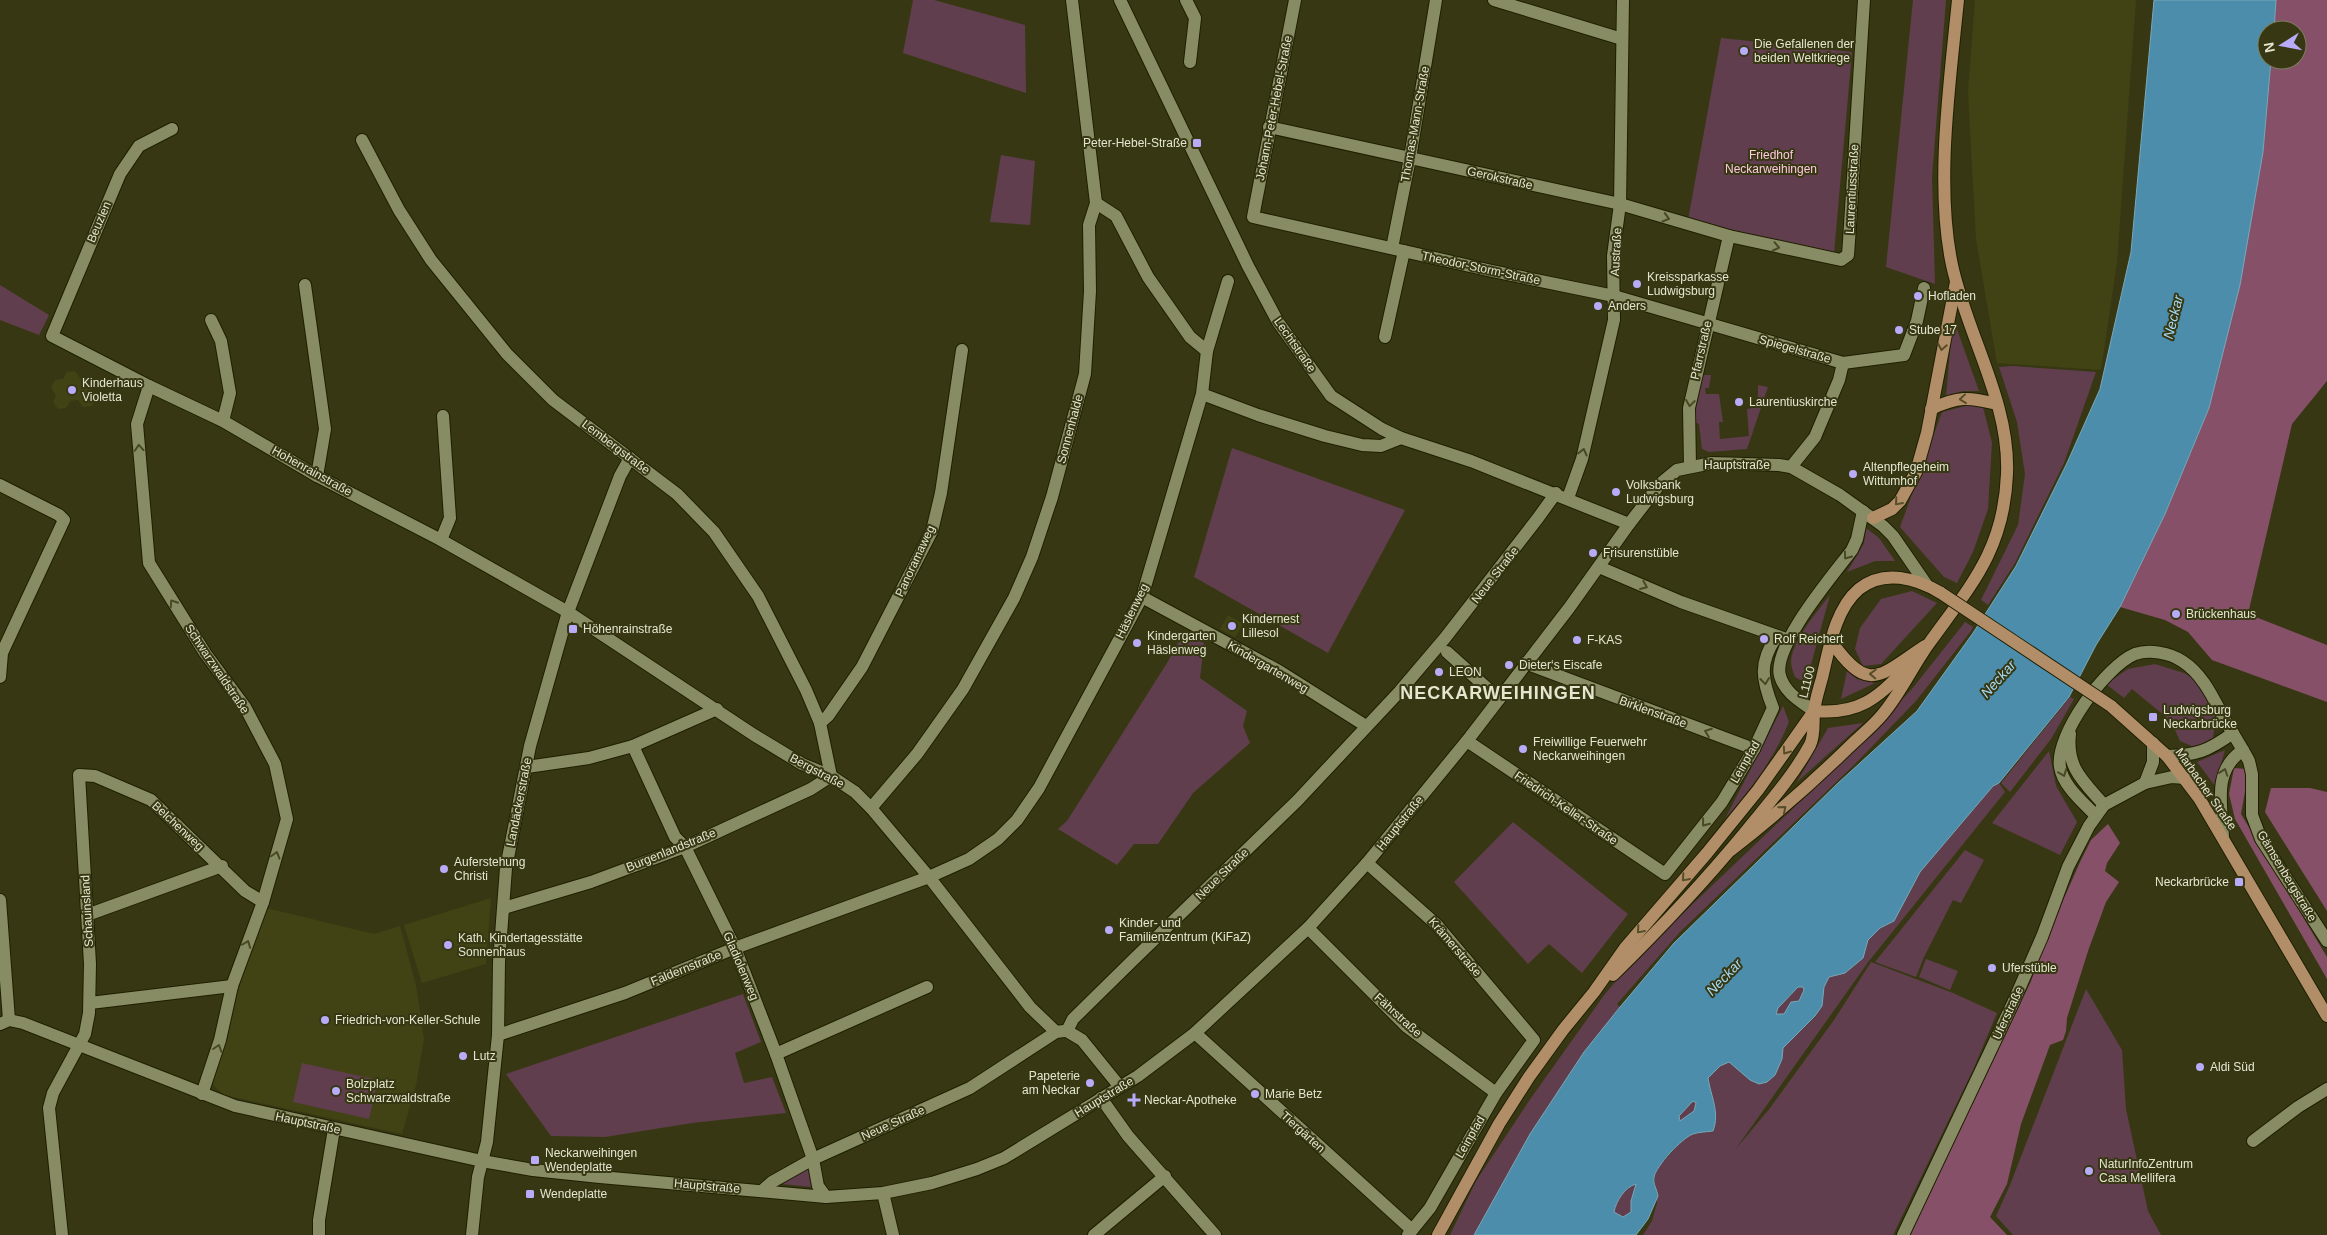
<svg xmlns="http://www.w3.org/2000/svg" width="2327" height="1235" font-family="Arial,sans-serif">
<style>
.built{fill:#414314}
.green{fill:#603e4d}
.forest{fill:#875069}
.water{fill:#4c8dac;stroke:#7aa8b7;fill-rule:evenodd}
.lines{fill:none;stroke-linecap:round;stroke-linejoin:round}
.minor-casing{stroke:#1e1f00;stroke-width:14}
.major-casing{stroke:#1e1f00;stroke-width:14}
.minor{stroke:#888c64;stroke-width:12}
.major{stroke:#b18e68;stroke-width:12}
.major-bridge-casing{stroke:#1e1f00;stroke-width:14;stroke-linecap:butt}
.major-bridge{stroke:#b18e68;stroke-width:12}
.oneway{stroke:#474923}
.oneway2{stroke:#564e28}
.poi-dot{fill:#b8abf7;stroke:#373813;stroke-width:2}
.labels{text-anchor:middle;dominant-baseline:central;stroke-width:4;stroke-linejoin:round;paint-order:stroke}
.poi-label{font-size:12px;fill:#e4e6d0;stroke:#373813;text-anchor:start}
.street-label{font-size:12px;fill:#e4e6d0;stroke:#373813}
.park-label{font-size:12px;fill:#fec8de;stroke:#373813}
.water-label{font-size:14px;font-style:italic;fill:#a5daf6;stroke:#373813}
.district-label{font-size:18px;font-weight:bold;letter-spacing:1px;fill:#e4e6d0;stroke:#373813}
</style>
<rect width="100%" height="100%" fill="#373813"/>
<g class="built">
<path d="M1975,0h161l-19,262 -16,108 -104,-7 -21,-124 -8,-147z"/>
<path d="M75,371l5,7 9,-1 4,7 -3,7 5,7 -3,8 -9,1 -5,-7 -8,1 -4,7 -8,1 -5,-7 3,-7 -5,-7 4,-8 8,-1 4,-7z"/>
<path d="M1228,615l15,9 -8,13 -15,-8z"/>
<path d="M491,898l-5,66 -64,19 -18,-58z"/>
<path d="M266,908l108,26 26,-8 16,59 8,54 -8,46 -14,49 -178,-39 -11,-10 21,-84z"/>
</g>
<g class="green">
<path d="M913,0h21l91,25 1,68 -123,-40z"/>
<path d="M1913,0h33l-14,177 3,107 -49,-17z"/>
<path d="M1721,38l131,14 -18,201 -146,-33z"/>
<path d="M1001,155l34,6 -5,64 -40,-3z"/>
<path d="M0,285l49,30 -10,20 -39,-15z"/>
<path d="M1953,318l26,73h-16l-17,5z"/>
<path d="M2012,366l84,6 -32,91 -49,100 -27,42 -7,-5 37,-75 7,-51 -8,-52 -18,-55z"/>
<path d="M1704,375h7l-2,13h-4l1,6h13l4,28h-4l1,17 29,-3 -2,-27 6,-1 5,-5v-18l10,2 -21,62 -38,3 -7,-3 -3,-25 -5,-2 5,-45z"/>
<path d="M1969,405l14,2 9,36 -4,66 -15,43 -16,31 -13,-6 -44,-50 42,-115z"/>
<path d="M1232,448l173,62 -77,143 -134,-76z"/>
<path d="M1866,528l13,10 16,23h-20l-28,11 17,-29z"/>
<path d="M1912,591l25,12 -56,61 -18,2 -8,-17 5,-21 21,-29z"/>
<path d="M1830,595l-24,88 -11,-6c-2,-5 -4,-11 -4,-15 1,-22 26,-50 39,-67z"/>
<path d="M1965,622l8,5 -2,4 -55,70 -62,64 -174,167 -63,72 3,3 -36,45 -54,82 -56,101h-24l26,-54 55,-83 74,-104 21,-25 31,-31 190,-181 65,-68z"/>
<path d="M1183,634l21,9 -4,35 47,33 -4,15 7,17 -57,50 -35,51h-24l-17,21 -59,-36 9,-8 100,-158z"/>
<path d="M2155,664l29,9 10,6 22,36 -3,23 -6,6 -13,3 -14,-6 -9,-20 -39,-32 -8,9 -18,-14 22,-15z"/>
<path d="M1847,671l10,8 18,4 -34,16z"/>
<path d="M2070,697l4,2 -23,40 -41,53 -9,-9z"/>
<path d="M1783,706l6,16c-15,37 -38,67 -64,97z"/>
<path d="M1863,723l-66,59 31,-54z"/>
<path d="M2225,750l-10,36 -18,-24z"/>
<path d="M2049,751l7,35 21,36 -17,33 -68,-32z"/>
<path d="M1999,783l6,9 -136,169 -134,189 35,-42 64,-88 37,-58 82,31 44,20 -24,57 -80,165h-250l9,-14 5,-18 -3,-27 5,-10 22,-24 11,-8 21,-3c7,-20 -2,-34 -5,-53l12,-12 9,-4 21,18 25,-5 8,-27 32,-31 7,-11 2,-19 5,-10 16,-4 18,-15 5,-18 12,-12 14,-7 26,-49 73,-86z"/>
<path d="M1513,822l115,92 -46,59 -33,-29 -21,20 -74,-82z"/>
<path d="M1965,850l19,10 -23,43 -8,-3 -29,57 -8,20 -41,-15z"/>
<path d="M1926,959l32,12 -8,19 -31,-13z"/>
<path d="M1798,987h5l1,3 -5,11h-6l-9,13h-8l2,-6z"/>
<path d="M2086,989l36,61 4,59 22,102 13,24h-148l-17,-19 14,-31z"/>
<path d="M743,994l18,48 -26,11 9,30 28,-6 14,36 -94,10 -87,14 -54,-1 -45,-62z"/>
<path d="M302,1063l76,17 -9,39 -76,-17z"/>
<path d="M1693,1101l3,2 -2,8 -14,11 -1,-6z"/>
<path d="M806,1167l3,2 3,18 -30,-3z"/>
<path d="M1637,1184l-6,17v12l-8,4 -10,-5c3,-11 12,-25 24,-28z"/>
</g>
<g class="forest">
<path d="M2276,0h51v381l-35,43 -44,190 79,31v57l-115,-42 -24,-28 -23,-12 -45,-13 45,-93 44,-106 54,-256 8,-92h26v-30h-23z"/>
<path d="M2234,768l12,1v17l-5,28 86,143v22l-92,-160 -6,-25z"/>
<path d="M2271,788h39l17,4v119l-62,-99z"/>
<path d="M2108,824l12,19 -13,20 -2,8 14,11 -13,20 -18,49 -21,67 -1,13 -3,9 -13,5 -29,79 -14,60 -17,33 17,18h-97l121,-254 17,-47 33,-74 10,-20z"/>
</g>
<path class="water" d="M2154,0h122l-2,30h-7v30h4l-8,92 -23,133 -31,123 -44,106 -45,93 -24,38 -27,52 -70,86 -6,3 -73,86 -26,49 -14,7 -12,12 -5,18 -18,15 -16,4 -5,10 -2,19 -7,10 -32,32 -1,11 -7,16 -8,7 -8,2 -9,-4 -21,-18 -9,4 -12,12c3,19 12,34 5,53 -7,1 -14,1 -20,3 -11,4 -37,32 -39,43 -1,8 3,12 4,19l-10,23 -12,16h-162l56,-101 54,-82 36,-45 54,-64 163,-159 80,-73 56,-78 43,-67 51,-103 33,-74 31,-137zM1798,987h5l1,3 -5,11 -8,1 -7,12h-8l2,-6zM1693,1101l3,2 -2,8 -14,10 -1,-5zM1636,1184l-5,17v11l-8,5 -9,-5c2,-11 11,-25 22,-28z"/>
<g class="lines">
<g class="minor-casing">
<g id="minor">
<path d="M1120,0l128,266 30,56 53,74 51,33 19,9 70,23 158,63"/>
<path d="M1186,0l9,18 -5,44"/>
<path d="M1295,0l-42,217 239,54 122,25 229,67 61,-8 13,-34 7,-33"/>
<path d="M1494,0l128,39"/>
<path d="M1269,127l351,77 109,32 112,24 7,-5 1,-14 15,-241"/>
<path d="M172,129l-33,17 -19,28 -68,162 97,50 74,35 94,55 124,64 127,72 186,123 48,29 29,12 24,16 16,16 58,69 101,130 26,25"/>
<path d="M362,140l37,70 32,50 76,94 46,46 124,94 37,38 44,64 48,94 14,33 11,53"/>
<path d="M1096,203l20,13 32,61 42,60 17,14"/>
<path d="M1392,248l18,-90 26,-158"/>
<path d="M305,285l20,144 -8,47"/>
<path d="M211,320l10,21 9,52 -7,28"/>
<path d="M1385,337l19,-86"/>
<path d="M149,386l-12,38 12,139 56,90 40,54 30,57 12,55 -24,83 -31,84 -12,54 -18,54"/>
<path d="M1202,394l56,21 67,21 37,9 19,1 20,-8"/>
<path d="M1690,466l-1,-58 40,-172"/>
<path d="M1791,467l24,-30 24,-57 4,-17"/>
<path d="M0,485l59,30 5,5 -62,133 -2,24"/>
<path d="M1568,498l14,-39 32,-139 -1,-64 7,-52 3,-204"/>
<path d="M441,540l9,-22 -7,-102"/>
<path d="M1599,567l82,35 102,36"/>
<path d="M1142,597l137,74 87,55"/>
<path d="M1447,652l52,47"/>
<path d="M1525,663l229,86"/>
<path d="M1814,711c-14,-10 -29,-18 -34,-35 -8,-30 54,-102 72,-126l5,-11 6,-28"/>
<path d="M820,723l8,-7 34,-49 70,-136 9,-38 21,-143"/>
<path d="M2070,734c-4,34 14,48 34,71"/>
<path d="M1467,741l198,133 57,-72 32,-53 19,-41c-11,-28 -15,-45 4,-72"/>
<path d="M633,746l42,91 10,10 50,101 41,106 37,105 5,27 8,11"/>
<path d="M2167,756c30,-1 41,-5 66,-23"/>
<path d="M527,767l62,-9 44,-12 84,-37"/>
<path d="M2145,783l8,-21v-19"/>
<path d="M871,808l46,-54 46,-65 51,-91 18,-41 20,-60 33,-123 5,-83 -1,-66 7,-22 -24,-203"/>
<path d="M2095,815c-12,-13 -32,-29 -35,-48 -5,-32 46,-101 75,-113 14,-5 35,-1 47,7 22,14 32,39 44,61 8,13 16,26 23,39l3,13v41l9,24 66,102"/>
<path d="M2223,837c-1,-33 -11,-66 20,-87"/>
<path d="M1367,863l70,62 97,115 -38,53 -66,115 -22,27"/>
<path d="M0,900l9,120"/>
<path d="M504,908l87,-26 94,-35 126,-58 20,-13"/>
<path d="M87,915l135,-49"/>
<path d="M1308,928l99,99 89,66"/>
<path d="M90,1003l142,-17"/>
<path d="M0,1024l9,-4 14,3 212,83 247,55 51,9 67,7 226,20 57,-4 49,-10 45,-14 27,-11 134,-82 57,-43 113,-105 59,-65 103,-126 99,-129 60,-84 31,-40 17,-14 35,-7 67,2 12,2 49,28 43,31 10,10 33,48"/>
<path d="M1067,1031l6,-12 58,-57 166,-161 103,-110 45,-53 93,-120 18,-25"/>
<path d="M1067,1031l15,9 38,47"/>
<path d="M1195,1033l217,197"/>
<path d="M498,1035l127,-42 110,-45 194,-71 40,-18 29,-20 19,-19 22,-32 103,-191 60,-203 5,-43 21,-70"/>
<path d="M776,1054l151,-67"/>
<path d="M1101,1098l27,38 87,99"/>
<path d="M2253,1141l45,-34 29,-18"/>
<path d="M763,1190l9,-8 41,-23 157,-71 86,-56 8,-1"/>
<path d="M883,1193l10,42"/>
<path d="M62,1235l-13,-127 4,-15 32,-59 4,-21 1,-49 -11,-189 16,1 56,24 94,91 18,11"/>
<path d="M319,1235v-15l15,-91"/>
<path d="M472,1235l6,-58 9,-35 11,-107 1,-73 7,-94 24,-122 38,-134 52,-136 10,-18"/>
<path d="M1094,1235l71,-59"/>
<path d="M1903,1235l110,-232 29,-66 26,-70 21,-41 15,-21 41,-22 27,-6 13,1"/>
</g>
</g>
<g class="major-casing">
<g id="major">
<path d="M1931,409c27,-13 38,-12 66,-5"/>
<path d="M1873,518l19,-9 8,-8 16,-29 11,-39 29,-151"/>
<path d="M1831,641c38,54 48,35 94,5"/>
<path d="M2111,706l56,50 32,42 128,218"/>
<path d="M1814,711c43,4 64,-12 92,-43"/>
<path d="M1731,850c41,-32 79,-65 117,-102 11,-11 24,-21 34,-33 19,-22 31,-50 48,-73 41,-57 74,-92 77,-168 3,-72 -40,-139 -55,-209 -17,-80 -2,-184 6,-265"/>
<path d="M1613,975c47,-46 92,-94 134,-145 22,-27 46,-54 63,-85 5,-10 3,-22 4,-33 1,-11 5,-23 8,-34 7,-29 13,-69 37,-89 25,-20 57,-11 82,4"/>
<path d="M1438,1235l61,-111 30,-47 34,-47 31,-38 31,-44 82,-95 51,-63 56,-79"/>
</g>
</g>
<use href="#minor" class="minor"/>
<use href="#major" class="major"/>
<g class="major-bridge-casing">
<path id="major-bridge" d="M1941,593l170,113"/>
</g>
<use href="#major-bridge" class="major-bridge"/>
</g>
<defs><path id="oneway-chevron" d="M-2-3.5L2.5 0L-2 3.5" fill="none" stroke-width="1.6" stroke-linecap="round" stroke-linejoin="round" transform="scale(1.25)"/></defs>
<g class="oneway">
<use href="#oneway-chevron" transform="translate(1666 218) rotate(16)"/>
<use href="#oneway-chevron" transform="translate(1776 247) rotate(12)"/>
<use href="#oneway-chevron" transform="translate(1690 403) rotate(98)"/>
<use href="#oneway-chevron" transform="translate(139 448) rotate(-94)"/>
<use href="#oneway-chevron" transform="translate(1583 452) rotate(-76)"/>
<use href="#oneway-chevron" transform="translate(1847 556) rotate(126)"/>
<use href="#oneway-chevron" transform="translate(1644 586) rotate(23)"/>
<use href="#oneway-chevron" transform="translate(173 603) rotate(-123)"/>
<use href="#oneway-chevron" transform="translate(1765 681) rotate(83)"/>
<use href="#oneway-chevron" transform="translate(1708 732) rotate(-160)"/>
<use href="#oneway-chevron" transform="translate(2224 772) rotate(-71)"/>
<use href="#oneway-chevron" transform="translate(2063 773) rotate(69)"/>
<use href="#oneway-chevron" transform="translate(1705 823) rotate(128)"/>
<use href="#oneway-chevron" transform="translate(276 855) rotate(-74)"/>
<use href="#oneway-chevron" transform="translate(247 944) rotate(-69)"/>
<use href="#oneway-chevron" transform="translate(218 1048) rotate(-72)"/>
</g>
<g class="oneway2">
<use href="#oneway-chevron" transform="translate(1942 347) rotate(100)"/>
<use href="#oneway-chevron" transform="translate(1963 399) rotate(174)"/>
<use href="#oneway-chevron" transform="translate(1898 502) rotate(131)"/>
<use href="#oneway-chevron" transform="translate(1873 674) rotate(-178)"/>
<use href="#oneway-chevron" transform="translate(1786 751) rotate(125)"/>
<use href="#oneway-chevron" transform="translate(1783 809) rotate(-40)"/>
<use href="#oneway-chevron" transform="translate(1685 878) rotate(131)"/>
<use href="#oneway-chevron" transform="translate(1640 930) rotate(131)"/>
</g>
<g class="poi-dot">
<circle cx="1744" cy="51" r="5"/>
<rect x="1192" y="138" width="10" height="10" rx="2.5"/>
<circle cx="1637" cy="284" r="5"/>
<circle cx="1918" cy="296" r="5"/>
<circle cx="1598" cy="306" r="5"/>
<circle cx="1899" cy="330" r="5"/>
<circle cx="72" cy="390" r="5"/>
<circle cx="1739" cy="402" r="5"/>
<circle cx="1853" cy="474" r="5"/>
<circle cx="1616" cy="492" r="5"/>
<circle cx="1593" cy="553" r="5"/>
<circle cx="2176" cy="614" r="5"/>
<circle cx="1232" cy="626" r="5"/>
<rect x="568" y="624" width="10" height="10" rx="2.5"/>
<circle cx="1764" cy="639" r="5"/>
<circle cx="1577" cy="640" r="5"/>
<circle cx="1137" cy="643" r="5"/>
<circle cx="1509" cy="665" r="5"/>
<circle cx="1439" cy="672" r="5"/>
<rect x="2148" y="712" width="10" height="10" rx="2.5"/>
<circle cx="1523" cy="749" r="5"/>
<circle cx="444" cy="869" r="5"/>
<rect x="2234" y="877" width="10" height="10" rx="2.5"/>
<circle cx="1109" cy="930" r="5"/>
<circle cx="448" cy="945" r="5"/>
<circle cx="1992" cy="968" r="5"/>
<circle cx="325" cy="1020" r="5"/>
<circle cx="463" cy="1056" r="5"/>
<circle cx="2200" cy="1067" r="5"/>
<circle cx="1090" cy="1083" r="5"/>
<circle cx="336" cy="1091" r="5"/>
<circle cx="1255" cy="1094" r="5"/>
<path d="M1131.5 1092.5h5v5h5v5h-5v5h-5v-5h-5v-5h5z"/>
<rect x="530" y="1155" width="10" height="10" rx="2.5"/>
<circle cx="2089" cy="1171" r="5"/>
<rect x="525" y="1189" width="10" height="10" rx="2.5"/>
</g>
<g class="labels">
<g class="poi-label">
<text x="1754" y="44">Die Gefallenen der<tspan x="1754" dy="14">beiden Weltkriege</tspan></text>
<text x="1187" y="143" text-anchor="end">Peter-Hebel-Straße</text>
<text x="1647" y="277">Kreissparkasse<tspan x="1647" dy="14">Ludwigsburg</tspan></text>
<text x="1928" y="296">Hofladen</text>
<text x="1608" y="306">Anders</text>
<text x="1909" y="330">Stube 17</text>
<text x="82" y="383">Kinderhaus<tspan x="82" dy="14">Violetta</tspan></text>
<text x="1749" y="402">Laurentiuskirche</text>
<text x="1863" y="467">Altenpflegeheim<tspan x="1863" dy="14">Wittumhof</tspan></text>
<text x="1626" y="485">Volksbank<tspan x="1626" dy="14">Ludwigsburg</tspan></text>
<text x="1603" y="553">Frisurenstüble</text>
<text x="2186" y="614">Brückenhaus</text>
<text x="1242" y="619">Kindernest<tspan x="1242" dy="14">Lillesol</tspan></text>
<text x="583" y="629">Höhenrainstraße</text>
<text x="1147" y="636">Kindergarten<tspan x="1147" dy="14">Häslenweg</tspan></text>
<text x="1774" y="639">Rolf Reichert</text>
<text x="1587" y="640">F-KAS</text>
<text x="1519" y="665">Dieter‘s Eiscafe</text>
<text x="1449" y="672">LEON</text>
<text x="2163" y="710">Ludwigsburg<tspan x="2163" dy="14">Neckarbrücke</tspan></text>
<text x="1533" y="742">Freiwillige Feuerwehr<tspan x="1533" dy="14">Neckarweihingen</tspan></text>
<text x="454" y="862">Auferstehung<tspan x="454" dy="14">Christi</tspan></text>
<text x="2229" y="882" text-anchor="end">Neckarbrücke</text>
<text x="1119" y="923">Kinder- und<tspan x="1119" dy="14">Familienzentrum (KiFaZ)</tspan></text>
<text x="458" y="938">Kath. Kindertagesstätte<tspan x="458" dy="14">Sonnenhaus</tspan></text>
<text x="2002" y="968">Uferstüble</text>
<text x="335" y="1020">Friedrich-von-Keller-Schule</text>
<text x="473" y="1056">Lutz</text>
<text x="2210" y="1067">Aldi Süd</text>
<text x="1080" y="1076" text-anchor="end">Papeterie<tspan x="1080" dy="14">am Neckar</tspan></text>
<text x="346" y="1084">Bolzplatz<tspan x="346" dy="14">Schwarzwaldstraße</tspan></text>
<text x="1265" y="1094">Marie Betz</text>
<text x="1144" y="1100">Neckar-Apotheke</text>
<text x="545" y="1153">Neckarweihingen<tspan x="545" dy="14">Wendeplatte</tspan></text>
<text x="2099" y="1164">NaturInfoZentrum<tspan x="2099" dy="14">Casa Mellifera</tspan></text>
<text x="540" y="1194">Wendeplatte</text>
</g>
<g class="street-label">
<text transform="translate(1274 108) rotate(-79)">Johann-Peter-Hebel-Straße</text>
<text transform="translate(1415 124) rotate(-80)">Thomas-Mann-Straße</text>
<text transform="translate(1500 178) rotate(13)">Gerokstraße</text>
<text transform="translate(1852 189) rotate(-87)">Laurentiusstraße</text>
<text transform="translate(99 222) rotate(-67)">Beuzlen</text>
<text transform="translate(1616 252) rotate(-87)">Austraße</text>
<text transform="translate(1481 268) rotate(12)">Theodor-Storm-Straße</text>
<text transform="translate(1295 345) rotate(55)">Lechtstraße</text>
<text transform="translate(1795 349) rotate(16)">Spiegelstraße</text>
<text transform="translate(1701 350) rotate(-77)">Pfarrstraße</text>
<text transform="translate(1070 429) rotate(-75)">Sonnenhalde</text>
<text transform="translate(616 447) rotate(37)">Lembergstraße</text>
<text x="1737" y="465">Hauptstraße</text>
<text transform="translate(312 471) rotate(29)">Hohenrainstraße</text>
<text transform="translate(915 561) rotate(-65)">Panoramaweg</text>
<text transform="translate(1495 575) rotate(-52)">Neue Straße</text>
<text transform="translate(1132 611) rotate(-64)">Häslenweg</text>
<text transform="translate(1268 667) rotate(30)">Kindergartenweg</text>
<text transform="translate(217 669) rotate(56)">Schwarzwaldstraße</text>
<text transform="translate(1807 682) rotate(-76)">L1100</text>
<text transform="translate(1653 712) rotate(20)">Birklenstraße</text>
<text transform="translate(1745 762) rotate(-60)">Leinpfad</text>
<text transform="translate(817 771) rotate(28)">Bergstraße</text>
<text transform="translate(2206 789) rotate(55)">Marbacher Straße</text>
<text transform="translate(519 802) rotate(-79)">Landäckerstraße</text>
<text transform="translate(1566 808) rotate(34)">Friedrich-Keller-Straße</text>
<text transform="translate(1400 823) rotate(-51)">Hauptstraße</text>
<text transform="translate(178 826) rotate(43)">Belchenweg</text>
<text transform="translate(671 850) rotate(-22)">Burgenlandstraße</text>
<text transform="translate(1222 874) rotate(-44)">Neue Straße</text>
<text transform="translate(2287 876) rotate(59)">Gämsenbergstraße</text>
<text transform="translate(87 911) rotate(-93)">Schauinsland</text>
<text transform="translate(1455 947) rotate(49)">Krämerstraße</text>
<text transform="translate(741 966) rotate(67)">Gladiolenweg</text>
<text transform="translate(686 968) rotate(-22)">Faldernstraße</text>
<text transform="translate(2008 1013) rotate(-65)">Uferstraße</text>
<text transform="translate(1398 1015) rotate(42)">Fährstraße</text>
<text transform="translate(1104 1097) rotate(-31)">Hauptstraße</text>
<text transform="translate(308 1123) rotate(12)">Hauptstraße</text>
<text transform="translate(893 1123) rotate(-24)">Neue Straße</text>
<text transform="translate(1303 1132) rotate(42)">Tiergärten</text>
<text transform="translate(1470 1137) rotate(-60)">Leinpfad</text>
<text transform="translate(707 1186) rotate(5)">Hauptstraße</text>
</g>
<g class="park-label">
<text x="1771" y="155">Friedhof<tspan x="1771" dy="14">Neckarweihingen</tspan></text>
</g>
<g class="water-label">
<text transform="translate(2173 317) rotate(-76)">Neckar</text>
<text transform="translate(1998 679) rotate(-48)">Neckar</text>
<text transform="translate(1724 977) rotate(-46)">Neckar</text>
</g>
<g class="district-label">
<text x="1498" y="693">NECKARWEIHINGEN</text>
</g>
</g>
<g transform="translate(2282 45) rotate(259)"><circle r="24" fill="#373813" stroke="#7c7e5f"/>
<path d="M0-4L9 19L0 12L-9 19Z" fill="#b8abf7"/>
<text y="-8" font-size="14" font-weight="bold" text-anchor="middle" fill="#e4e6d0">N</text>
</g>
</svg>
